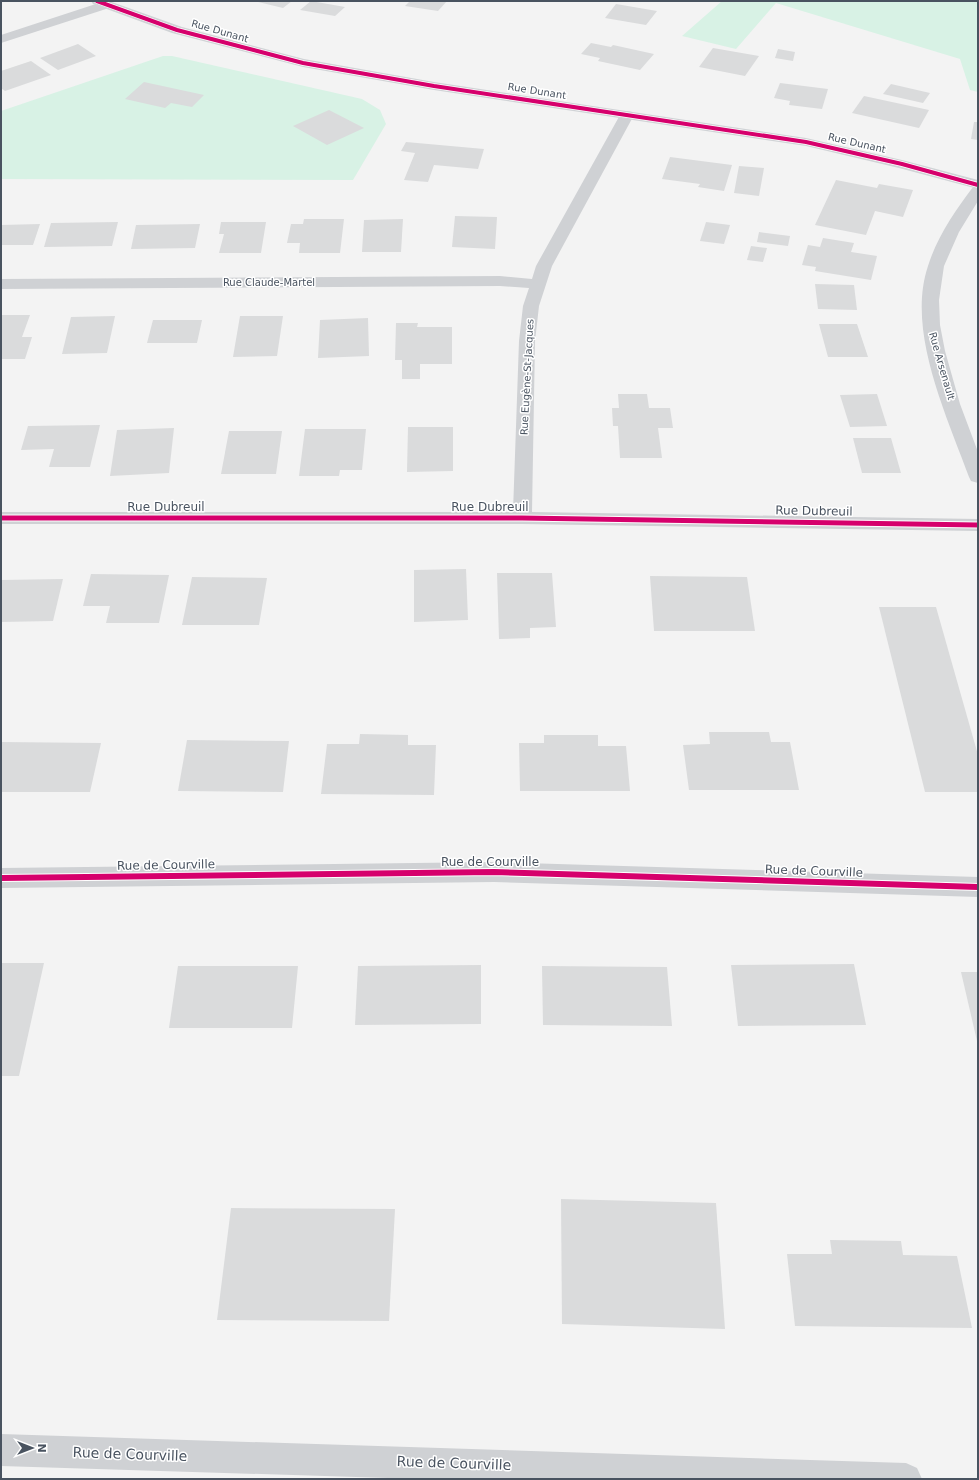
<svg xmlns="http://www.w3.org/2000/svg" width="979" height="1480" font-family="'DejaVu Sans',sans-serif">
<style>
.green{fill:#d8f2e5}
.building{fill:#dadbdc}
.lines{fill:none;stroke-linecap:round;stroke-linejoin:round}
.street{fill:#cfd1d4;fill-rule:evenodd}
.secondary{fill:#d0d3d6;fill-rule:evenodd}
.cycleway-far2-casing{stroke:#fff;stroke-width:5.5}
.cycleway-far1-casing{stroke:#fff;stroke-width:7}
.cycleway-casing{stroke:#fff;stroke-width:8}
.cycleway-far2{stroke:#d6006c;stroke-width:4}
.cycleway-far1{stroke:#d6006c;stroke-width:5}
.cycleway{stroke:#d6006c;stroke-width:6}
.labels{text-anchor:middle;dominant-baseline:central;stroke-width:3;stroke-linejoin:round;paint-order:stroke}
.far-street-label{font-size:10px;fill:#495360;stroke:#fff}
.street-label{font-size:12px;fill:#495360;stroke:#fff}
.near-street-label{font-size:14px;fill:#495360;stroke:#fff}
</style>
<rect width="100%" height="100%" fill="#f3f3f3"/>
<g class="green">
<path d="M722,1h256v91l-8,-2 -10,-31 -184,-56 -40,46 -54,-13z"/>
<path d="M163,56h9l190,43 18,11 6,14 -33,56 -352,-1v-68z"/>
</g>
<g class="building">
<path d="M254,1h38l-9,7z"/>
<path d="M311,1l34,6 -10,9 -35,-6z"/>
<path d="M410,1h37l-9,10 -33,-5z"/>
<path d="M616,4l41,7 -11,14 -41,-7z"/>
<path d="M591,43l20,4 2,-2 41,9 -14,16 -42,-9 2,-3 -19,-4z"/>
<path d="M78,44l18,12 -38,14 -18,-12z"/>
<path d="M713,48l46,8 -14,20 -46,-9z"/>
<path d="M778,49l17,3 -2,9 -18,-3z"/>
<path d="M31,61l20,14 -46,16 -4,-3v-17z"/>
<path d="M144,82l60,13 -12,12 -21,-4 -6,5 -40,-9z"/>
<path d="M780,83l48,6 -6,20 -33,-4 1,-4 -16,-3z"/>
<path d="M891,84l39,9 -7,10 -40,-9z"/>
<path d="M864,96l65,14 -10,18 -67,-15z"/>
<path d="M329,110l35,18 -37,17 -34,-19z"/>
<path d="M974,122h4v18l-7,-1z"/>
<path d="M406,142l78,7 -6,20 -44,-4 -6,17 -24,-2 11,-27 -14,-2z"/>
<path d="M670,157l62,8 -8,26 -26,-4 2,-3 -38,-5z"/>
<path d="M739,166l25,2 -5,28 -25,-3z"/>
<path d="M836,180l41,8 2,-4 34,6 -10,27 -28,-6 -9,24 -51,-10z"/>
<path d="M455,216l42,1 -2,32 -43,-2z"/>
<path d="M304,219h40l-4,34h-41l1,-10h-13l4,-19h12z"/>
<path d="M403,219l-2,33h-39l2,-32z"/>
<path d="M118,222l-6,24 -68,1 7,-24z"/>
<path d="M221,222h45l-5,31h-42l5,-19h-5z"/>
<path d="M706,222l24,3 -6,19 -24,-3z"/>
<path d="M40,224l-7,21h-32v-20z"/>
<path d="M200,224l-5,24 -64,1 5,-24z"/>
<path d="M759,232l31,4 -2,10 -31,-4z"/>
<path d="M823,238l31,5 -3,9 26,4 -6,24 -56,-9 1,-4 -14,-2 6,-20 12,2z"/>
<path d="M751,246l16,2 -4,14 -16,-2z"/>
<path d="M815,284l39,1 3,25 -39,-1z"/>
<path d="M1,315h29l-8,22h10l-7,22h-24z"/>
<path d="M115,316l-8,37 -45,1 9,-37z"/>
<path d="M240,316h43l-6,40 -44,1z"/>
<path d="M368,318l1,38 -51,2 2,-38z"/>
<path d="M153,320h49l-5,23h-50z"/>
<path d="M396,323h22l-1,4h35v37h-32v15h-18v-19h-7z"/>
<path d="M819,324h38l11,33h-40z"/>
<path d="M618,394h29l2,14h21l3,20h-15l4,30h-42l-2,-32h-5l-1,-18h7z"/>
<path d="M877,394l10,32 -37,1 -10,-32z"/>
<path d="M100,425l-10,42h-41l5,-18 -33,1 7,-24z"/>
<path d="M408,427h45v44l-46,1z"/>
<path d="M174,428l-5,45 -59,3 7,-46z"/>
<path d="M305,429h61l-4,41h-22l-1,6h-40z"/>
<path d="M229,431h53l-6,43h-55z"/>
<path d="M853,438h38l10,35h-39z"/>
<path d="M466,569l2,51 -54,2v-52z"/>
<path d="M497,573h55l4,54 -26,1v10l-31,1z"/>
<path d="M91,574l78,1 -10,48h-53l4,-17h-27z"/>
<path d="M650,576l97,1 8,54h-101z"/>
<path d="M192,577l75,1 -8,47h-77z"/>
<path d="M63,579l-10,42 -52,1v-42z"/>
<path d="M879,607h57l42,148v37h-53z"/>
<path d="M709,732h60l2,10h19l9,48h-110l-6,-45 27,-1z"/>
<path d="M360,734l48,1v10h28l-2,50 -113,-1 6,-50h32z"/>
<path d="M544,735h54v11h28l4,45h-110l-1,-48h25z"/>
<path d="M187,740l102,1 -6,51 -105,-1z"/>
<path d="M1,742l100,1 -11,49h-89z"/>
<path d="M1,963h43l-25,113h-18z"/>
<path d="M854,964l12,61 -128,1 -7,-61z"/>
<path d="M481,965v59l-126,1 3,-59z"/>
<path d="M178,966h120l-6,62h-123z"/>
<path d="M542,966l125,1 5,59 -129,-1z"/>
<path d="M961,972h17v69h-1z"/>
<path d="M561,1199l155,4 9,126 -163,-5z"/>
<path d="M231,1208l164,1 -6,112 -172,-1z"/>
<path d="M830,1240l71,1 2,14 54,1 15,72 -177,-2 -8,-72h45z"/>
</g>
<g class="lines">
<g class="street">
<path d="M105,1l6,4 -2,3 -108,35v-8z"/>
<path d="M627,111l5,1 2,3 -82,151 -13,40 -4,35 -3,171 446,7v12l-456,-7h-521v-12h512l6,-171 4,-35 6,-18 -29,-2 -499,3v-10l499,-3 32,3 4,-13 84,-151 2,-3z"/>
<path d="M978,186v15l-19,31 -15,34 -5,34 1,25 5,26 15,53 18,48v31l-7,-2 -2,-4c-22,-61 -63,-146 -41,-211 9,-29 27,-55 45,-79z"/>
<path d="M494,862l484,15v20l-484,-15 -493,6v-20z"/>
<path d="M1,1434l905,29 11,5 5,11h-503l-418,-13z"/>
</g>
<path class="secondary" d="M91,1h18l73,26 122,32 130,23 372,56 96,22 76,20v9l-79,-21 -93,-22 -372,-56 -131,-23 -131,-34 -79,-29z"/>
<g class="cycleway-far2-casing">
<path id="cycleway-far2" d="M97,1l80,29 126,33 131,23 372,56 96,22 76,21"/>
</g>
<g class="cycleway-far1-casing">
<path id="cycleway-far1" d="M1,518h521l456,7"/>
</g>
<g class="cycleway-casing">
<path id="cycleway" d="M1,878l493,-6 484,15"/>
</g>
<use href="#cycleway-far2" class="cycleway-far2"/>
<use href="#cycleway-far1" class="cycleway-far1"/>
<use href="#cycleway" class="cycleway"/>
</g>
<g class="labels">
<g class="far-street-label">
<text transform="translate(220 31) rotate(16)">Rue Dunant</text>
<text transform="translate(537 91) rotate(9)">Rue Dunant</text>
<text transform="translate(857 143) rotate(13)">Rue Dunant</text>
<text x="269" y="282">Rue Claude-Martel</text>
<text transform="translate(942 366) rotate(74)">Rue Arsenault</text>
<text transform="translate(527 377) rotate(-87)">Rue Eugène-St-Jacques</text>
</g>
<g class="street-label">
<text x="166" y="507">Rue Dubreuil</text>
<text x="490" y="507">Rue Dubreuil</text>
<text transform="translate(814 511) rotate(1)">Rue Dubreuil</text>
<text x="490" y="862">Rue de Courville</text>
<text transform="translate(166 865) rotate(-1)">Rue de Courville</text>
<text transform="translate(814 871) rotate(2)">Rue de Courville</text>
</g>
<g class="near-street-label">
<text transform="translate(130 1454) rotate(2)">Rue de Courville</text>
<text transform="translate(454 1463) rotate(2)">Rue de Courville</text>
</g>
</g>
<rect width="979" height="1480" fill="none" stroke="#495360" stroke-width="4"/>
<g transform="translate(32 1448) rotate(90)" stroke="#ffffff" stroke-width="3" paint-order="stroke">
<path d="M0-3L7 15L0 10L-7 15Z" fill="#495360"/>
<text y="-6" font-size="11" font-weight="bold" text-anchor="middle" fill="#495360">N</text>
</g>
</svg>
